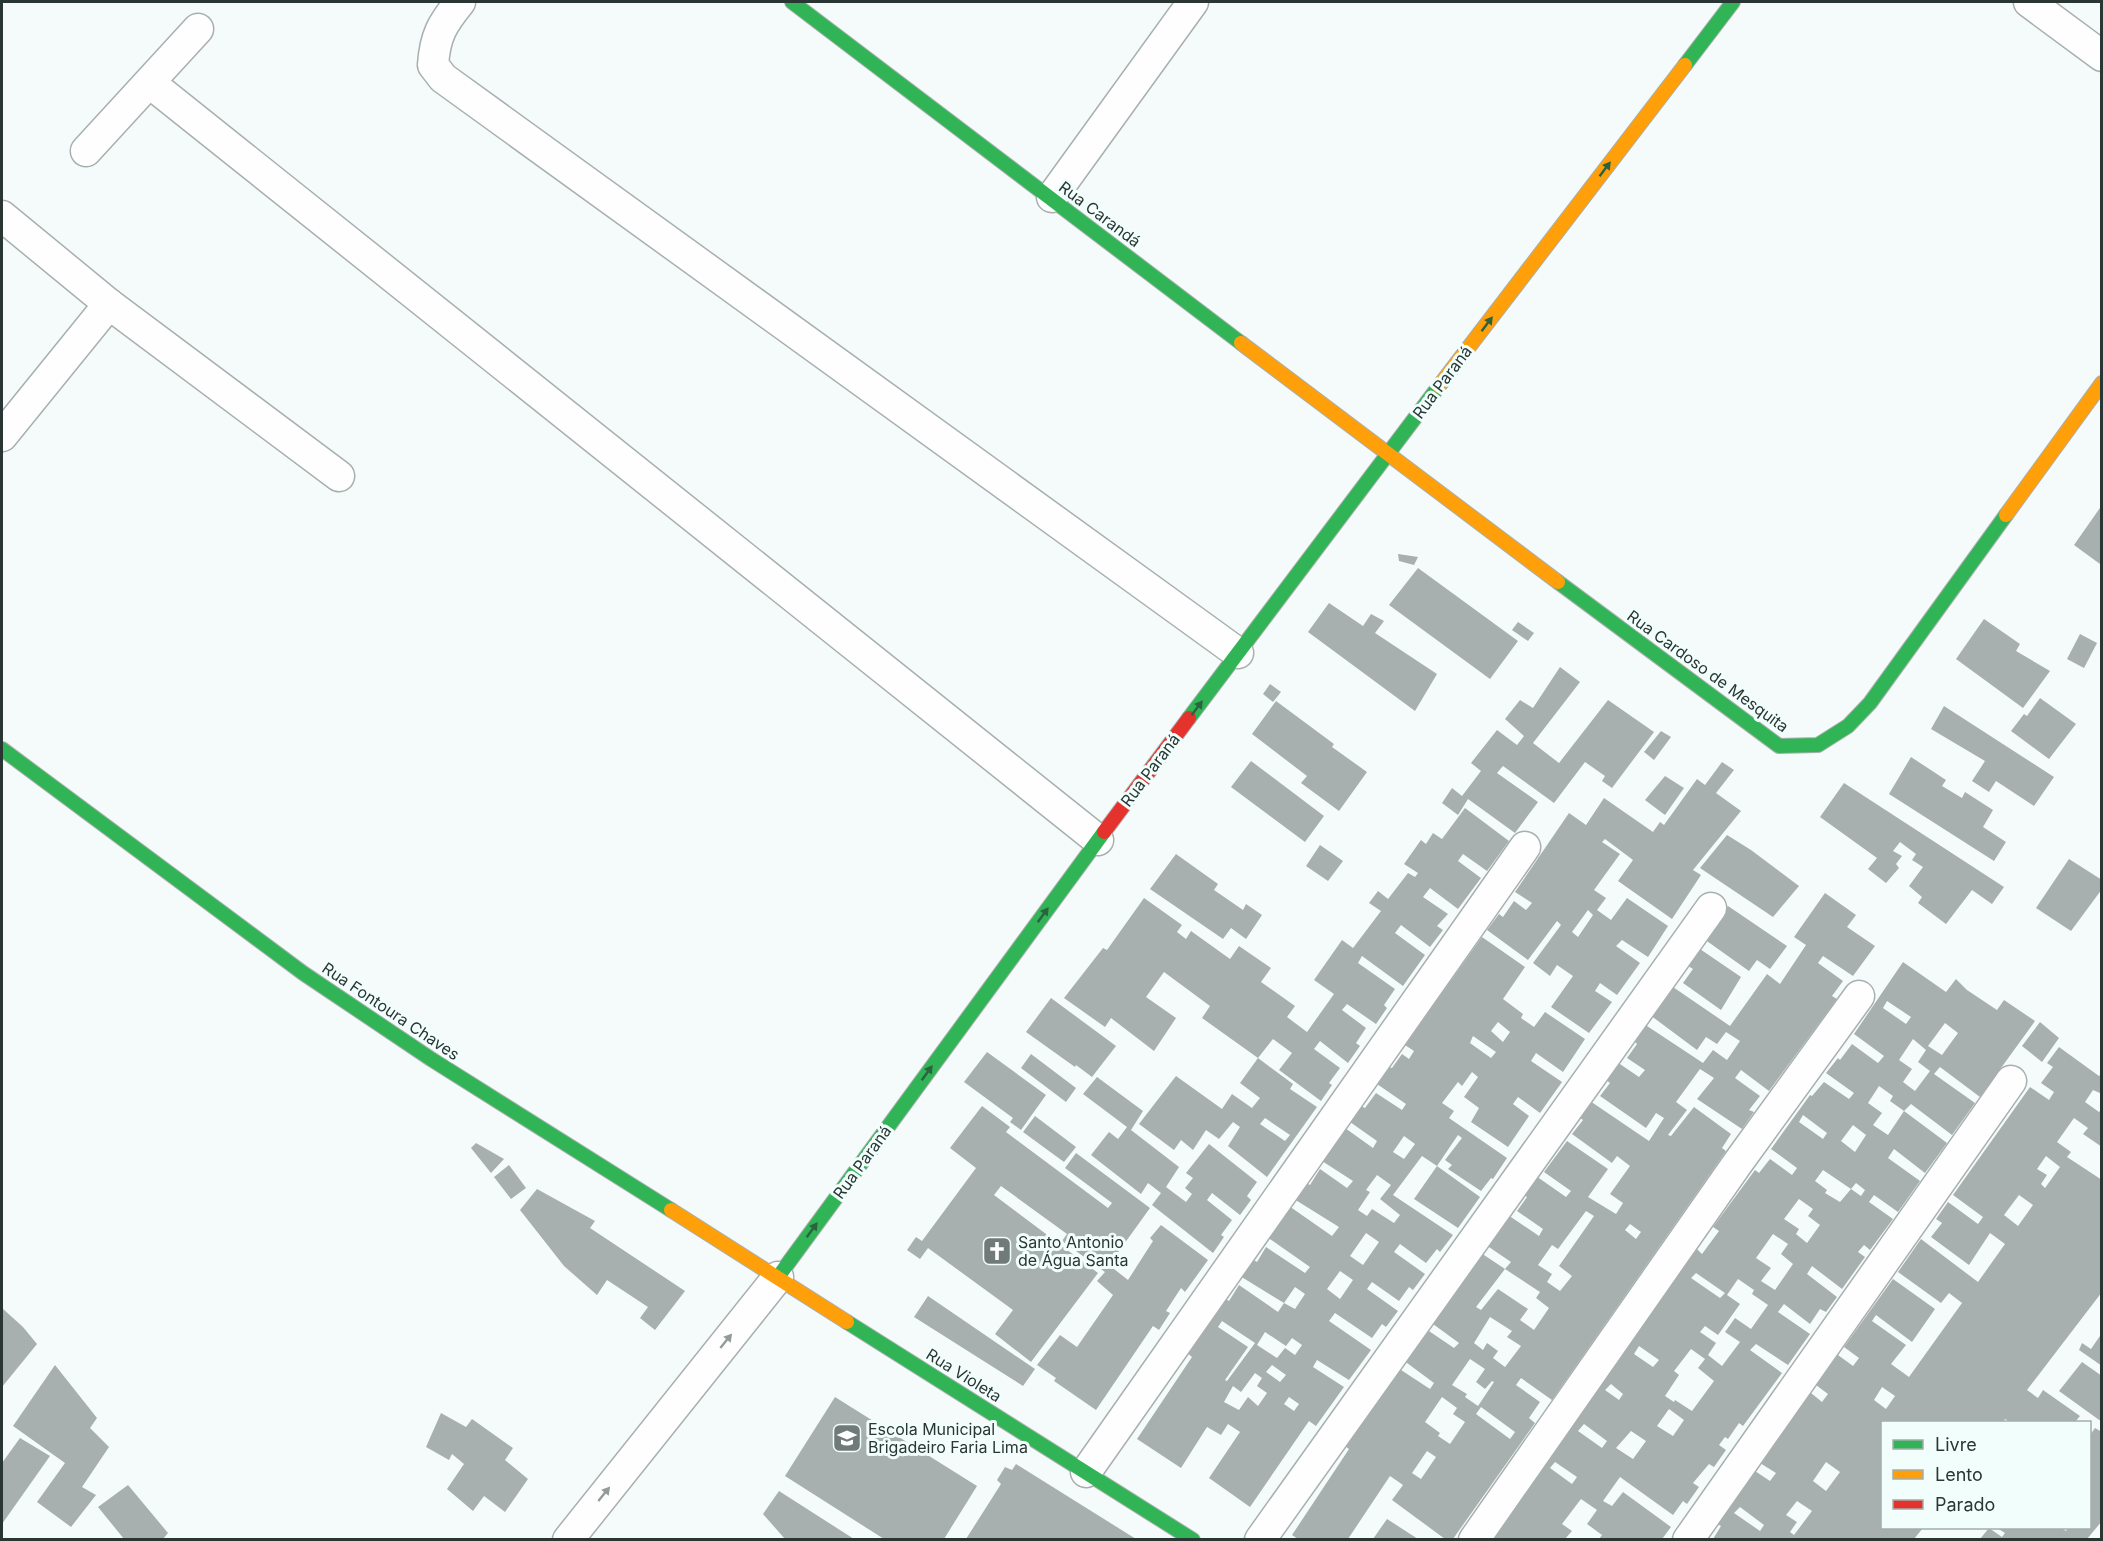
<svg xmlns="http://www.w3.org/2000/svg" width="2103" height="1541" font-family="Inter,sans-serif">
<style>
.building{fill:#a7b0af;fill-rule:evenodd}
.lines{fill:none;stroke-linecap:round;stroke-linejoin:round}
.street-casing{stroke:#a8b0af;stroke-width:33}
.fast-casing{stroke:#a8b0af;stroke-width:16}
.slow-casing{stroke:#a8b0af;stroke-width:16}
.jam-casing{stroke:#a8b0af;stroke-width:16}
.street{stroke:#fefefe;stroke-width:30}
.fast{stroke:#30b455;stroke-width:14}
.slow{stroke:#ff9f0a;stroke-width:14}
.jam{stroke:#e5322d;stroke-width:14}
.oneway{fill:#2b623f}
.oneway2{fill:#949a98}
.labels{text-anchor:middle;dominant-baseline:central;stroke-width:6;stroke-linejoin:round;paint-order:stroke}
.street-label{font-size:16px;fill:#293633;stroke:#f2fefc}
.poi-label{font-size:16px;fill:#293633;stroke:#f2fefc;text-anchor:start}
</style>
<rect width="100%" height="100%" fill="#f5fbfa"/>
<g class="building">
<path d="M2102,505v57l-2,2 -26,-19z"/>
<path d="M1398,554l20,3 -4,8 -15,-4z"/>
<path d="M1418,568l100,73 -28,38 -101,-74z"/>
<path d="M1329,603l34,23 8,-12 13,7 -9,12 62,41 -22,37 -107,-79z"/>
<path d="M1984,619l36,25 -4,7 34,20 -27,37 -67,-49z"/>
<path d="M1518,622l16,11 -6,8 -16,-11z"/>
<path d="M2080,634l17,9 -13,25 -17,-9z"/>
<path d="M1560,667l20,15 -47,61 26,20 49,-63 46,32 -42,56 -10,-7 3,-5 -20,-14 -31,41 -51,-37 -6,7 41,29 -23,31 -47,-34 -10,16 -16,-12 10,-15 10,8 19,-25 -10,-8 26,-33 20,15 7,-9 -19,-17 15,-19 13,8z"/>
<path d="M1270,684l11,8 -8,10 -10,-8z"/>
<path d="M2040,698l36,26 -27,35 -38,-28 13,-17 3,2z"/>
<path d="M1276,701l58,43 -2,3 35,25 -28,39 -38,-28 6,-7 -55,-42z"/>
<path d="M1944,706l110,71 -20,29 -38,-25 -7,11 -17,-11 13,-20 -54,-32z"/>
<path d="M1661,731l10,6 -17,23 -10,-8z"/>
<path d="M1911,757l35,23 -4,6 20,12 3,-6 28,18 -10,17 23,15 -12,19 -105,-67z"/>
<path d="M1251,761l73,55 -19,26 -74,-55z"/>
<path d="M1722,762l12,8 -18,23 25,18 -48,59 8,5 -29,44 -54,-38 15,-21 -28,-21 -3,3 18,12 -26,36 12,8 -9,12 14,10 16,-22 41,28 -20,31 -26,-17 -6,6 24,17 -23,32 -17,-12 -5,8 17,11 -23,31 -38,-26 22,-31 -16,-11 -7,11 -17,-13 28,-38 -4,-4 -29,39 -41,-30 12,-16 4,3 11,-16 12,9 6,-7 -17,-11 54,-79 17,12 18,-27 49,34 7,-10 4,3 33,-46 8,6zM1588,910l5,5 -15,22 -6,-5z"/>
<path d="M1665,776l19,12 -19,27 -20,-15z"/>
<path d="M1844,783l160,104 -12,17 -20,-14 -26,34 -28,-21 4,-6 -13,-11 14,-19 -11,-7 4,-6 -16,-12 -7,9 9,5 -6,8 3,4 -13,15 -18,-14 9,-11 -57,-41z"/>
<path d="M1465,808l44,33 -22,30 -24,-17 -5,7 23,17 -23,31 -28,-21 -7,9 25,17 -11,12 6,4 -13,17 -29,-22 -6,8 30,22 -22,31 -41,-30 -4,7 37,26 -11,16 3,3 -11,16 -29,-20 -5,6 24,18 -10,15 4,3 -12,17 -28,-22 -6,8 26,19 -11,15 3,2 -11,16 -42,-31 13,-17 -19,-14 -15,19 -56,-40 8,-12 -46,-34 -18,25 30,21 -22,33 -43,-33 -6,9 -41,-29 39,-50 4,2 37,-52 38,27 -5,7 9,7 5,-8 39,28 9,-13 32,22 -10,14 34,24 -8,11 20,15 27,-38 -20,-14 28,-40 11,8 28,-37 -12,-8 9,-12 10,8 20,-26 7,4 3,-4 -14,-9 17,-24 5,4 7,-11 9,6z"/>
<path d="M1727,835l24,15 48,36 -26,31 -73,-49z"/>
<path d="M1320,845l23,16 -15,20 -22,-15z"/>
<path d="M1176,854l42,30 -4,6 29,20 3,-6 16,11 -16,24 -15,-11 -8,11 -73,-50z"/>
<path d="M2069,859l33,21v9l-31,42 -35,-23z"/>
<path d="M1825,893l31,22 -9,12 28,19 -22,30 -30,-20 -5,7 25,18 -11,15 5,3 -68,92 -28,-21 -6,8 25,18 -11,14 5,2 -12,17 -45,-30 17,-21 -14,-9 -24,33 11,8 -19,25 3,1 23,-29 37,27 -9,14 4,3 -174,249 -31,-22 -5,7 24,17 -11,16 6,5 -82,116h-8l-53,-39 11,-15 -13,-9 -42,63h-50l-6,-4 57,-86 -7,-5 56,-76 32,21 4,-6 -31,-23 23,-31 28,19 5,-5 -26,-19 23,-31 -3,-2 28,-38 24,16 6,-7 -25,-17 22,-30 31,21 4,-7 -26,-18 10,-14 -4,-3 13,-18 30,21 5,-6 -27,-19 23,-31 41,28 -20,28 28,17 7,-11 -13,-9 20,-28 -13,-10 -5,7 -40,-29 11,-14 -4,-3 11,-16 59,40 15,-23 -8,-5 -10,15 -46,-32 10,-13 -4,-3 11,-18 22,15 6,-7 -18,-12 10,-14 -4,-4 11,-16 59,39 10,-13 14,10 13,-19 -14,-9 -9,12 -11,-7 -9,13 -47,-35 20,-30 60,41 37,-52 13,10 26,-39 -12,-8zM1586,1211l8,5 -35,50 13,10 -12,15 -13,-9 5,-8 -14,-9 14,-20 6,4zM1630,1224l11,8 -5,7 -11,-9zM1505,1269l35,23 -4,6 13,10 -15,22 -14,-10 8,-11 -30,-20 -17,21 -5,-3zM1490,1317l22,14 -5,6 14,9 -16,21 -12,-9 5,-7 -11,-8 -4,7 -9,-7zM1470,1359l15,10 -9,13 9,7 7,-8 2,1 -16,24 -13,-9 2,-3 -15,-9zM1442,1397l15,11 -4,6 12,8 -15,22 -12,-8 2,-3 -15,-11zM1481,1407l34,25 -5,7 -34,-25zM1427,1451l9,6 -15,22 -9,-6z"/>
<path d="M1728,906l59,40 -17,23 -13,-9 -8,11 -45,-32z"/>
<path d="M1482,937l43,30 -22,32 20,15 -2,4 13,9 11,-15 40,27 -22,33 -27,-19 -5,8 31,21 -22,31 -22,-16 -5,7 16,12 -21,31 -37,-25 8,-14 -15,-11 14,-20 -6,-5 -10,14 -4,-4 -16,21 12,8 -5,7 58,40 -14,21 -2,-1 -10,13 -33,-22 4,-4 -7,-5 17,-22 -4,-3 -21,31 -15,-10 -29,39 60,40 -13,17 -3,-3 -11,14 -26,-19 -6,8 31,22 -12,16 -4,-3 -10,14 -27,-19 -5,7 31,22 -12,16 -4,-3 -10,14 -37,-25 -6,8 42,29 -22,30 -32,-20 -4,7 31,20 -28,39 -7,-5 -59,86 -41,-29 31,-46 -12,-8 -7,11 -14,-8 -26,41 -44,-29 55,-82 -6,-5 38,-54 5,3 10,-16 39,27 6,-9 -44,-27 12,-17 5,3 9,-15 39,26 5,-6 -43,-30 22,-31 43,30 7,-9 -45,-28 12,-16 4,2 10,-16 27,19 6,-7 -31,-20 23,-33 28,20 4,-7 -27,-19 11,-16 4,2 11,-15 26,17 4,-6 -29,-20 12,-17 3,1 10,-14 7,5 5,-8 -9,-6zM1498,1022l12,10 -7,10 -12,-11zM1473,1036l23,16 -5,6 -21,-15zM1404,1136l11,8 -11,15 -11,-7zM1377,1175l14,10 -11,14 20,16 -6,8 -22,-14 -5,7 -9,-6 12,-18 -4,-2zM1366,1233l13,9 -16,23 -13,-9zM1340,1271l13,9 -13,19 -13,-10zM1295,1287l10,7 -10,15 -11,-6zM1222,1321l33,22 -28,38 -2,-1 23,-33 -30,-20zM1265,1332l21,14 6,-8 10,7 -7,10 -10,-7 -8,10 -20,-13zM1272,1365l14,10 -6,7 -14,-10zM1255,1373l7,5 -5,8 10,7 -9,13 -10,-9 -9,13 -15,-8 9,-16 8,6zM1289,1397l10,7 -5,7 -10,-7z"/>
<path d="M1697,947l44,30 -20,33 -38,-27 10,-14 -8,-5z"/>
<path d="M1903,962l43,30 10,-13 11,11 30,20 7,-10 31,21 -55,76 -40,-30 -6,7 41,29 -23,32 -41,-31 -7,7 43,32 -22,30 -31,-24 -6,9 32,23 -22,31 -24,-17 -5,7 24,17 -23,31 -6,-5 -6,7 7,5 -23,32 -30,-23 -5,8 30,23 -11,15 -6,-3 -10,15 -26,-20 -6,8 32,22 -22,31 -32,-21 -6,6 32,23 -39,53 -4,-3 -11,16 -3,-2 -6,8 7,5 -12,17 -5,-3 -16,19 6,4 -12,17 -4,-3 -10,14 -53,-38 -17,24 9,5 11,-14 48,35 -9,12h-63l3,-4 -15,-11 10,-14 -16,-11 -19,25 10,7 -7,8h-72l30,-42 -5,-3 179,-245 5,5 17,-23 -6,-4 42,-57 4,3 11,-14 22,16 5,-7 -26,-19 39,-54 2,1 12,-14 25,17 5,-6 -28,-20 12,-15 2,2 12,-16 26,19 6,-7 -30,-22zM1887,1001l24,16 -5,7 -23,-16zM1945,1023l13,10 -16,22 -14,-9zM1913,1039l13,11 -8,12 12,9 -15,20 -12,-9 9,-13 -13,-9zM1879,1086l14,10 -3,5 14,10 -16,24 -15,-10 9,-12 -14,-10zM1803,1115l24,18 -4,6 -24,-17zM1853,1125l13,10 -11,17 -14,-11zM1823,1170l28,19 5,-6 9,7 -4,6 -10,-7 -11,13 -15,-9 2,-3 -12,-9zM1799,1199l14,10 -5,7 12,9 -13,18 -11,-9 3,-5 -15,-10zM1773,1234l15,10 -7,10 12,10 -18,26 -14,-9 10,-13 -15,-10zM1696,1273l29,20 -5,5 -29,-20zM1738,1279l16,11 -2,4 16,11 -17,24 -16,-11 -10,14 15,10 -18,24 -14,-11 8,-12 -16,-11 5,-6 13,9 22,-31 -13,-9zM1639,1346l20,14 -6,7 -19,-13zM1691,1349l14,10 -7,9 16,13 -22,30 -17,-11 -1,2 -9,-6 14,-21 -5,-4zM1611,1384l12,10 -4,6 -14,-10zM1669,1409l15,11 -11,16 -16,-10zM1584,1424l23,17 -5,7 -24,-17zM1631,1431l15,10 -13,18 -17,-11zM1555,1462l22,15 -5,7 -22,-16z"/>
<path d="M1051,998l65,48 -24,31 -16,-12 -1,2 -49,-35z"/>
<path d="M2040,1022l19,16 -17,24 -20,-16z"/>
<path d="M2059,1047l40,29 3,-3v21l-9,-4 -8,12 14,10 3,-4v39l-19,-13 5,-6 -14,-10 -17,24 14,10 -4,5 35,23v112l-75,98 11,8 5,-8 37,26 -5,6h-65l-5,-3 -2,3h-121v106h41l-9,11h-201l8,-13 -4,-2 38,-53 15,10 6,-8 -16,-10 51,-70 11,9 6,-8 -12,-9 22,-30 15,11 6,-8 -15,-11 49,-68 42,30 -23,33 -36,-27 -4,6 34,24 -15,19 18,13 53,-74 -13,-10 -8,10 -43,-31 23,-33 57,43 27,-38 -15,-11 -21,32 -38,-28 11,-14 -6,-4 12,-17 30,22 5,-7 -30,-22 77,-108 19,13 5,-8 -13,-9 12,-16 -6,-4zM2046,1156l14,11 -15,21 -4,-4 6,-9 -10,-6zM2019,1195l14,10 -15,21 -14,-11zM1882,1387l13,9 -9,13 -12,-9zM1826,1462l14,10 -14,19 -13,-10zM1797,1501l15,10 -18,24 -4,-3 7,-10 -11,-7zM1740,1507l24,18 -4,6 -26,-18z"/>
<path d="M987,1052l59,43 -25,35 -11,-8 3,-4 -49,-36z"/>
<path d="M1031,1054l45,34 -10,14 -45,-34z"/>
<path d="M1258,1058l35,26 -3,5 27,18 -50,70 -39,-31 12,-19 -7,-5 -14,17 -13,-9 -13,20 -12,-10 -7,10 -35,-26 37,-48 46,33 10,-15 20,14 8,-10 -20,-15zM1265,1118l25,17 -5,6 -25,-17z"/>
<path d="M1097,1077l46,34 -12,19 48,37 -13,20 20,15 6,-8 -7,-6 8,-10 -7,-5 23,-29 48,38 -10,14 4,4 -11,15 -28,-22 -5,7 25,20 -11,15 3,2 -11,16 -61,-48 9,-12 -13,-10 -7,11 -50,-39 18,-23 9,7 9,-12 -44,-33z"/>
<path d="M982,1106l28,21 -4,5 102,76 4,-5 -47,-35 11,-15 74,55 -41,57 19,15 25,-39 -3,-3 11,-13 47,35 -23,32 -4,-4 -15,23 4,2 -11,17 -6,-4 -57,84 -42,-29 2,-3 -19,-13 23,-30 17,12 36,-52 -16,-14 8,-9 -43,-31 5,-7 -66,-48 -7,9 104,78 -67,89 -36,-28 18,-24 -85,-62 -8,11 -13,-9 9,-13 6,4 54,-73 -26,-20z"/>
<path d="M1035,1116l41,31 -12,15 -41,-30z"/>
<path d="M476,1143l28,16 -13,14 -20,-25z"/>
<path d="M509,1165l17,23 -15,11 -17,-22z"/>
<path d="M1437,1166l43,31 -22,31 -44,-29z"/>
<path d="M537,1189l58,32 -5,7 95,63 -30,39 -15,-12 8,-11 -41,-27 -10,15 -33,-29 -44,-56z"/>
<path d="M928,1296l107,73 -12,17 -109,-69z"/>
<path d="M2,1308l21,19 14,17 -35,43z"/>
<path d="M2102,1333v33l-23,-16 3,-7 9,6z"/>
<path d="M2082,1362l20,14v46l-43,-31z"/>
<path d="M55,1365l42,53 -7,10 19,19 -27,40 14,8 -25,32 -34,-25 28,-39 -52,-37z"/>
<path d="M835,1397l142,89 -33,53h-60l-99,-63z"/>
<path d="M441,1413l25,14 6,-8 41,29 -8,12 23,19 -23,33 -21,-16 -11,15 -26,-22 17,-25 -12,-10 -3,6 -23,-13z"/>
<path d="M2095,1428l7,4v89l-15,18h-107l9,-11 13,9 3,-4 -8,-5h64l5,3 2,-3h22v-93z"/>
<path d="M20,1438l30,18 -48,68v-61z"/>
<path d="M1016,1464l120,75h-170l35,-55 -4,-4 8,-13 7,3z"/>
<path d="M128,1485l40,48 -5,6h-39l-26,-32z"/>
<path d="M779,1491l75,48h-69l-22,-25z"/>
<path d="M1387,1519l31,20h-45z"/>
</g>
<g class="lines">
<g class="street-casing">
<g id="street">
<path d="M460,2c-18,22 -25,34 -27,63l10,13 795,575"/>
<path d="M2029,2l73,54"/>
<path d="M150,83l948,757"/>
<path d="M86,151l112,-122"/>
<path d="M1052,197l141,-195"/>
<path d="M2,216l107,88 230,172"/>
<path d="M2,436l107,-132"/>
<path d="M1086,1472l439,-625"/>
<path d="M568,1540l210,-263"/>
<path d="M1260,1540l451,-632"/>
<path d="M1474,1540l263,-376 122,-168"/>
<path d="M1688,1540l323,-459"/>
</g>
</g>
<g class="fast-casing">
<g id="fast">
<path d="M792,2l449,341"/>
<path d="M1685,65l48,-63"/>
<path d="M1558,582l221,164 39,-1 30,-19 22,-23 136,-188"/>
<path d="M1189,718l250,-332"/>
<path d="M2,749l301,224 128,86 240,151"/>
<path d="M778,1277l326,-445"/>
<path d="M847,1322l346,218"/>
</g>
</g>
<g class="slow-casing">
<g id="slow">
<path d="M1241,343l317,239"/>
<path d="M1439,386l246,-321"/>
<path d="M2006,515l96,-132"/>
<path d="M671,1210l176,112"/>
</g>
</g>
<g class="jam-casing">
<path id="jam" d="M1104,832l85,-114"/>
</g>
<use href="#street" class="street"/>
<use href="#fast" class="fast"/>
<use href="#slow" class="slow"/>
<use href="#jam" class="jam"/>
</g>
<defs><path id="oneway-solid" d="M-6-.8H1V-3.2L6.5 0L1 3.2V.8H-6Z" transform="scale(1.5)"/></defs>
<g class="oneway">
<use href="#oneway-solid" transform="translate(1605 169) rotate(-53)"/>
<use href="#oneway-solid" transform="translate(1487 324) rotate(-53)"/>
<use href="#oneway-solid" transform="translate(1197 708) rotate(-53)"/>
<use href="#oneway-solid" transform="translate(1043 915) rotate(-54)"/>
<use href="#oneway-solid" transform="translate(927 1073) rotate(-54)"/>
<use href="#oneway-solid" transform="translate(812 1230) rotate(-54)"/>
</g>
<g class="oneway2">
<use href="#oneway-solid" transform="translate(726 1341) rotate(-51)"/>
<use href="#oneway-solid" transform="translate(604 1494) rotate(-51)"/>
</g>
<defs>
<g id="church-square" transform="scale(1.5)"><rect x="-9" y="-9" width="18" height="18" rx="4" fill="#707b79" stroke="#f2fefc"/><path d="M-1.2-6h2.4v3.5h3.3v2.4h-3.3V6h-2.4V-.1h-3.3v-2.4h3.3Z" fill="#fff"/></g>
<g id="school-square" transform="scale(1.5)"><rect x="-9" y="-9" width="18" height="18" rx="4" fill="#707b79" stroke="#f2fefc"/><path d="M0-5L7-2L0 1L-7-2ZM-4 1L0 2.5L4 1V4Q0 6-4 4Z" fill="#fff"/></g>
</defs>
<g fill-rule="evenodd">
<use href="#church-square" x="997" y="1251"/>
<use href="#school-square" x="847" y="1438"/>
</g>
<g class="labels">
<g class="street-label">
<text transform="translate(1100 214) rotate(37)">Rua Carandá</text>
<text transform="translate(1442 382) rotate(-53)">Rua Paraná</text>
<text transform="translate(1708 671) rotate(36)">Rua Cardoso de Mesquita</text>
<text transform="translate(1150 770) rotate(-53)">Rua Paraná</text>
<text transform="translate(391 1011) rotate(34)">Rua Fontoura Chaves</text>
<text transform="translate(862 1162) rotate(-54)">Rua Paraná</text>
<text transform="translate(964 1375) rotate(32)">Rua Violeta</text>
</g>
<g class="poi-label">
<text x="1018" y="1242">Santo Antonio<tspan x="1018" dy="18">de Água Santa</tspan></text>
<text x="868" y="1429">Escola Municipal<tspan x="868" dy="18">Brigadeiro Faria Lima</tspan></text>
</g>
</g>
<rect width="2103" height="1541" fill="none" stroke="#293633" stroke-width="6"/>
<rect x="1881" y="1421" width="210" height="108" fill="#f2fefc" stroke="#a2aeac" stroke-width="1.5"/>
<rect x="1893" y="1440" width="30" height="9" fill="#30b455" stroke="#a2aeac" stroke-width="1.5"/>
<text x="1935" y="1451" font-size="18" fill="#293633">Livre</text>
<rect x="1893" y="1470" width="30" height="9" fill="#ff9f0a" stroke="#a2aeac" stroke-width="1.5"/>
<text x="1935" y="1481" font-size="18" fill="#293633">Lento</text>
<rect x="1893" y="1500" width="30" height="9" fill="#e5322d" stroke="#a2aeac" stroke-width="1.5"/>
<text x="1935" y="1511" font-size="18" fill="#293633">Parado</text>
</svg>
